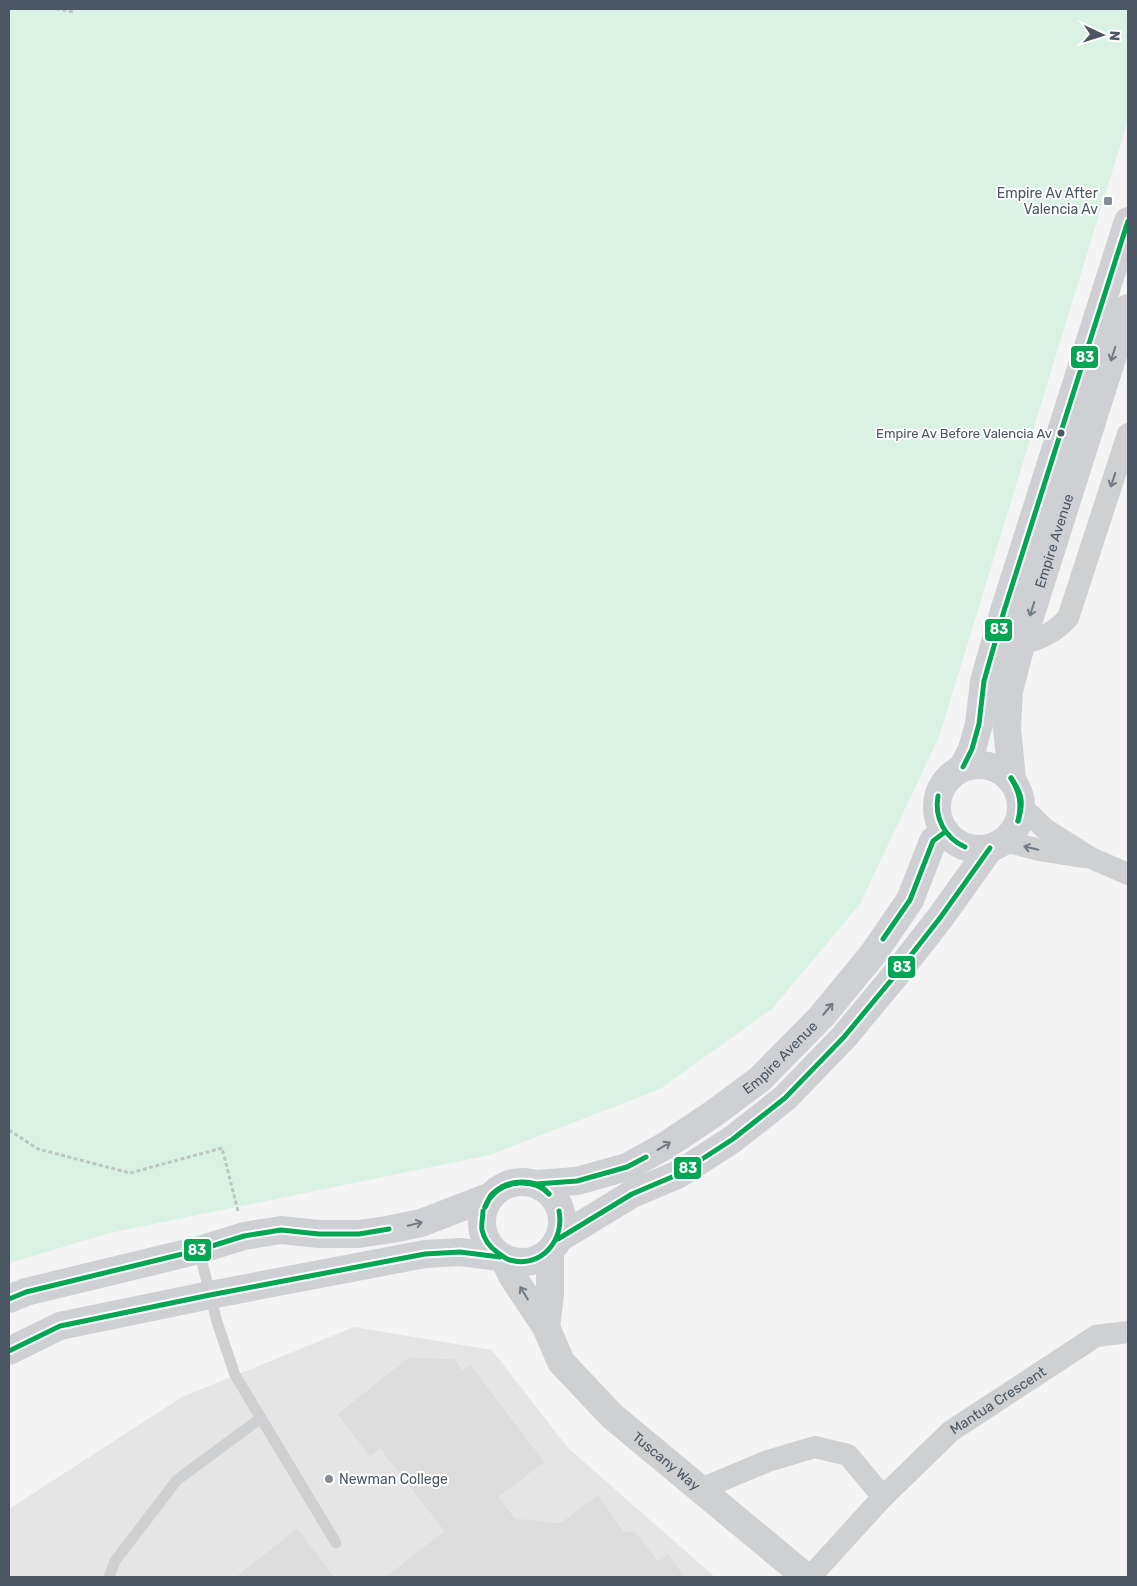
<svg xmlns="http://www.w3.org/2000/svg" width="1137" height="1586" font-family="Rubik,sans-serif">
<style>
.education{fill:#e6e5e6}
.green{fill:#d9f2e3}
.building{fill:#ddddde;stroke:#e5e6e7}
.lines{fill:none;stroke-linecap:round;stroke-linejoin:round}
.path{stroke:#bcc7c4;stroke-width:3;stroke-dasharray:4 2.5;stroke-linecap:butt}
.service{stroke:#ced0d2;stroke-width:11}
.minor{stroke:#ced0d2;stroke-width:22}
.tertiary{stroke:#ced0d2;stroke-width:28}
.secondary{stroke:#ced0d4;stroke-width:28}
.bus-1-casing{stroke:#fff;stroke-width:9}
.bus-1{stroke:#00a651;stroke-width:5}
.oneway{stroke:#727b84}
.oneway2{stroke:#727b83}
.poi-dot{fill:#868d94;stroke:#fff;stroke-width:2}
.bus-dot{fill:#4a5661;stroke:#fff;stroke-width:2}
.labels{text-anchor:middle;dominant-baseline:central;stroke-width:4;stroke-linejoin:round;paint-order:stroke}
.bus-label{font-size:13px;fill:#4a5661;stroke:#fff;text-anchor:end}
.poi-label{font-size:14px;fill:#4a5661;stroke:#fff;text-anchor:end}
.street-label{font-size:14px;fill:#4a5661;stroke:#fff}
.line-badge{stroke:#fff;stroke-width:2}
.badge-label{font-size:14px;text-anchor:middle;font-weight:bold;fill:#fff}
</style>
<rect width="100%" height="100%" fill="#f4f4f4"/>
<path class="education" d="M354,1327l138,23 76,98 147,129h-706v-68l173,-112z"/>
<path class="green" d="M9,9h1119v111l-189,617 -79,167 -88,105 -112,80 -170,66 -380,78 -101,30z"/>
<g class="building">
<path d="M409,1357l46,2 8,11 7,-6 75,98 -46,35 16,21 45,5 38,-28 26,36h11l23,30 10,-7 17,23h-300l59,-46 -64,-82 -10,8 -33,-43z"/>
<path d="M297,1528l38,49h-100z"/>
</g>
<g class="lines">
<g class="path">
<path d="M56,9l19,3"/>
<path d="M9,1130l29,19 92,24 92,-25 16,63"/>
</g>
<g class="service">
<path d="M199,1250l18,72 18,53 101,168"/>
<path d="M109,1577l6,-16 62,-81 84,-62"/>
</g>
<g class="minor">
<path d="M1021,645c20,-7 32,-11 47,-27l60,-184"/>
<path d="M1022,807l23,22 46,29 37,16"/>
<path d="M1005,841l39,10 39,6"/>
<path d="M701,1489l67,-28 47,-14 33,8 35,42"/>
<path id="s1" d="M810,1577l73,-80 68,-66 145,-95 32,-4"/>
</g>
<g class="tertiary">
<path id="s2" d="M504,1258l8,18 34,51 15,35 51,54 194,161"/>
<path d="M546,1327l4,-32v-44"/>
</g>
<g class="secondary">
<circle cx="979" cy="807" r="42"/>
<path d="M963,767l9,-18 7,-25 5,-43 20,-70 124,-390"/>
<path id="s3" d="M1012,779l-5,-51 2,-37 12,-46 107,-337"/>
<circle cx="522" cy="1222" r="40"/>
<path id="s4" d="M536,1184l41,-3 50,-14 38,-21 48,-32 47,-35 62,-63 51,-62 37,-54 23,-59 12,-9"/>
<path d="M558,1239l74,-45 47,-20 54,-35 52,-41 59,-61 49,-59 47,-60 50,-70"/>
<path d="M9,1299l17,-7 173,-42 45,-14 37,-6 38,4h40l33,-5 29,-6 70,-27"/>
<path d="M9,1351l51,-25 150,-31 215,-41 35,-2 40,5"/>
</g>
<g class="bus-1-casing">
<g id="bus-1">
<path d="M963,767l9,-18 7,-25 5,-43 20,-70 124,-390"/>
<path d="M1011,778c11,16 13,24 7,43"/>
<path d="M1011,778c9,15 11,26 7,43"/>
<path d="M938,796c-4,22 7,42 27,51"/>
<path d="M883,939l27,-39 23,-59 12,-9"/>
<path d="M536,1184l41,-3 50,-14 19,-10"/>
<path d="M485,1207c2,-4 4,-10 7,-13 15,-15 44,-17 57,0"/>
<path d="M485,1207c2,-3 3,-7 6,-10 14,-17 43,-19 58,-3"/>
<path d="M483,1211c0,6 -2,13 -1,19 2,9 8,17 15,22 4,3 9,7 13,8 31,9 55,-20 49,-49"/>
<path d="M558,1239l74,-45 47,-20 54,-35 52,-41 59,-61 49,-59 47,-60 50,-70"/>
<path d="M9,1299l17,-7 173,-42 45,-14 37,-6 38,4h40l30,-5"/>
<path d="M9,1351l51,-25 150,-31 215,-41 35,-2 40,5"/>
</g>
</g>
<use href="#bus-1" class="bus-1"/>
</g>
<defs><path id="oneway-shaft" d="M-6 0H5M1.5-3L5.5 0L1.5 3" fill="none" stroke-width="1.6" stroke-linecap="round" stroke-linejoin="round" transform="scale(1.25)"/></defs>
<g class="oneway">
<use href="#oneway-shaft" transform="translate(1113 354) rotate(108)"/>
<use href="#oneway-shaft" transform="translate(1032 609) rotate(108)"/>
<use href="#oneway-shaft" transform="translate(828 1009) rotate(-50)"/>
<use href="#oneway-shaft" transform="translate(664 1146) rotate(-31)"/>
<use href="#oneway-shaft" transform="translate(415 1224) rotate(-14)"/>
</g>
<g class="oneway2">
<use href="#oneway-shaft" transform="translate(1113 480) rotate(108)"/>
<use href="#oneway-shaft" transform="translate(1031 848) rotate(-167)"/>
<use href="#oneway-shaft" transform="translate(524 1293) rotate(-121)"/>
</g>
<g class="poi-dot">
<rect x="1103" y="196" width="10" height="10" rx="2.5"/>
<circle cx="329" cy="1479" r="5"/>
</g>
<circle class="bus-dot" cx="1061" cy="433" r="4.5"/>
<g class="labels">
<g class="bus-label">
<text x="1052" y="433">Empire Av Before Valencia Av</text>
</g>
<g class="poi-label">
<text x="1098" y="193">Empire Av After<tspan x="1098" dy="16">Valencia Av</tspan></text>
<text x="339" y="1479" text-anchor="start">Newman College</text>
</g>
<g class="street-label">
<text stroke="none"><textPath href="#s3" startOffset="245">Empire Avenue</textPath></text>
<text stroke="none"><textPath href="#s4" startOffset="282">Empire Avenue</textPath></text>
<text stroke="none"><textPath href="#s1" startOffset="259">Mantua Crescent</textPath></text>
<text stroke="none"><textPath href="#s2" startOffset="264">Tuscany Way</textPath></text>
</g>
</g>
<g class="line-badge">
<rect x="1070" y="345" width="29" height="24" rx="5" fill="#00a651"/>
<rect x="984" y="618" width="29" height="24" rx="5" fill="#00a651"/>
<rect x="887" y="955" width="29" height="24" rx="5" fill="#00a651"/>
<rect x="673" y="1156" width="29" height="24" rx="5" fill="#00a651"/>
<rect x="183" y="1238" width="29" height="24" rx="5" fill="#00a651"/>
</g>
<g class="badge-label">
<text x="1085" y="362">83</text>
<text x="999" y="634">83</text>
<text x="902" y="972">83</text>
<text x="688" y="1173">83</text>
<text x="197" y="1255">83</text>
</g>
<rect width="1137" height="1586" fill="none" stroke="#4a5661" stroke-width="20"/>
<g transform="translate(1102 35) rotate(94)" stroke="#ffffff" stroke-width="4" paint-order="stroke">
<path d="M0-4L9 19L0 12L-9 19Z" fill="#4a5661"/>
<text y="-8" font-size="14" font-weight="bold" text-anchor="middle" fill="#4a5661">N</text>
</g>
</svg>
